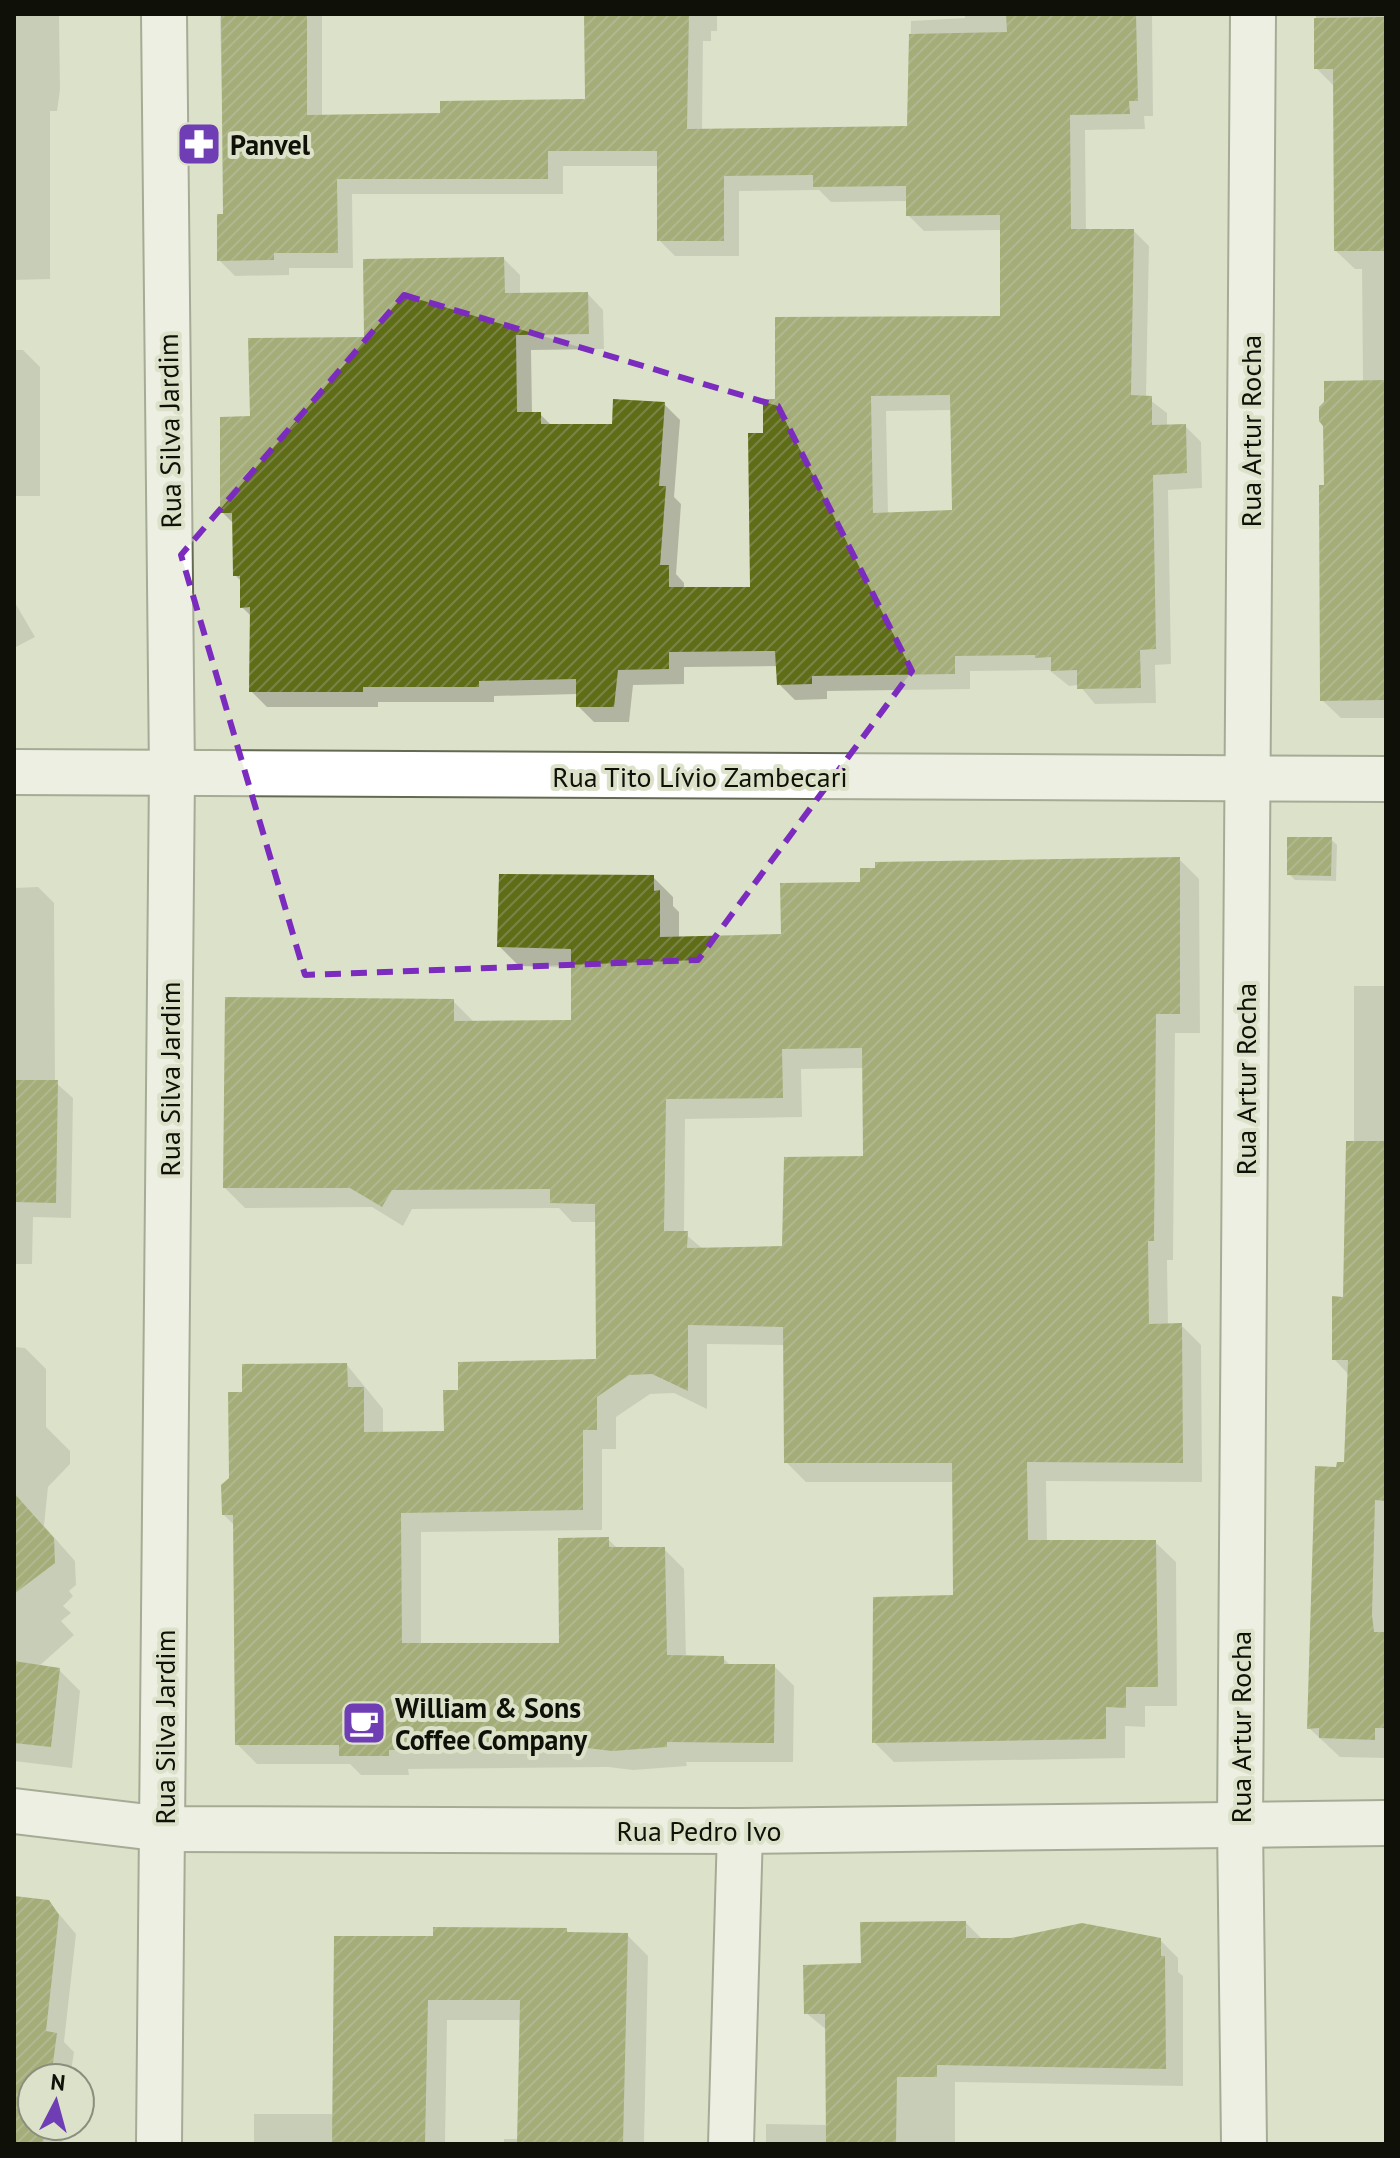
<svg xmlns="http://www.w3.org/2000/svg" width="1400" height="2158" font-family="'PT Sans',sans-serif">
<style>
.shadow{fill:#0003;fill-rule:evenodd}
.building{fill:url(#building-hatch);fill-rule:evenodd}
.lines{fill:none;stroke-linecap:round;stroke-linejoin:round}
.minor-casing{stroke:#646954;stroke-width:48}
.tertiary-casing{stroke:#646954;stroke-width:48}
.minor{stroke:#fff;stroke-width:44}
.tertiary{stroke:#fff;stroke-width:44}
.marked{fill:none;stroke:#7b2cbf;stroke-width:6;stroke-dasharray:16 10;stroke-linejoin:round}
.labels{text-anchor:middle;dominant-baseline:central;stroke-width:8;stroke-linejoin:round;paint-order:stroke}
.poi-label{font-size:28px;font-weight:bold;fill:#0f1109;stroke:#dce2ca;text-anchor:start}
.street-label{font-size:28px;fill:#0f1109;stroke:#dce2ca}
</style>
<defs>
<pattern id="building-hatch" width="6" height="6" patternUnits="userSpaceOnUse" patternTransform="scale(2)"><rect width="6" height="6" fill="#5f6e16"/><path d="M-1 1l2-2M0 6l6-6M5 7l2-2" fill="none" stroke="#798446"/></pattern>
</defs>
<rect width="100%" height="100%" fill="#dce2ca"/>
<g class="shadow">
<path d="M14,14h45l1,76 -3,21h-7v168l-36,1z"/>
<path d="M224,14h98v103l120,-2 145,-14 -1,-87h131v17h-6v10h-8l-1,90 207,-3 2,-107 54,-3v-4h187l1,102h-9l1,13 -60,1 1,101h48l15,15 -3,151 21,16v14l18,-1 16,16 1,46 -34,2 3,174 -16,1 1,38 -61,1 -16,-19 -10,1 -20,-16 -79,1v18l-143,2v8l-32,1 -16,-16 -1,-18 -94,1v17l-51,1 -4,37h-35l-16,-16v-12l-84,2v6h-116v5h-111l-16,-16v-75l-9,-9v-25l-7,-7v-50l-13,-13 30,-94 114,-79 138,-80 16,16v20l68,-1 15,16 1,39 -73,1 1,64h8l12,12h62l50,-22 16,16 -6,77 7,7 -5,70 8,9v6h68l13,-154 12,-34 225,-83v-88l-78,1 -16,-16v-14l-77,1 -12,-12 -80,1v65h-64l-16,-16v-74h-96v28h-211l1,74h-64v7l-54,1 -16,-16 6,-43 -5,-200zM952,410l2,102 -66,2 -2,-103z"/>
<path d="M1316,14h70v704h-45l-19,-18 5,-213 36,-104 -1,-114h-7l-19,-18 -1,-164 -19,-19z"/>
<path d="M14,350h9l17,17v129h-26z"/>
<path d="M14,601l21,36 -21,11z"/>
<path d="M1331,839l6,6 -1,36 -41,-1 -6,-6z"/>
<path d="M1179,859l20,20 1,154h-25l-2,227h-6l1,65h13l20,20 1,137 -156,-1 1,61h108l21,20 1,144h-32v21l-20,-1v32l-231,4 -20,-20 81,-145 -1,-115h-148l-20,-20 -1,-117 -78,-1v65l-33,-16 -24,1 -34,23v32h-14v81l-181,2v113h140l47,-106 10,10h46l20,20 2,89h37l8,8h43l20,20 -1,76h-107l1,4 -54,4 -25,-3 -200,2 1,6h-48l-11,-11h-93l-20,-20 -2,-218 -11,-11 20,-121 103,-29 36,44v25l63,-1 14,-41 138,-31 -1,-139h-25l-13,-14 -147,1 -9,17 -31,-19 -127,1 -20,-20 228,-187 20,20 100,1v-54l-54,-2 -20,-20 154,-69 20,20v9l6,6v26l104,-2 79,-52zM864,1068l1,90 -81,90 -81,1 -19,-16 1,-114 117,-2 -1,-48z"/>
<path d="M38,887l16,16 1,179 18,16 -2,120 -38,-1 -1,47h-18v-376z"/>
<path d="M1354,986h32v772l-46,-1 -31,-29 37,-264 3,-89 -15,-16 11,-60 9,-156z"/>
<path d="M14,1347l11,1 21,21v58l24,24v13l-22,23 -4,39 31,35 1,24 -7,6 4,5 -10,10 8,7 -10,8 13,14 -36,32 21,3 21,21 -8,77 -58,-7z"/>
<path d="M14,1898l34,3 28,33 -12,108 10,10 -4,26h-38v48h32l-2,18h-48z"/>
<path d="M966,1923l17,17h177l18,18v14l5,4v110l-228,-4v62h-189v-20l62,1v-94l-22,-18 57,-48z"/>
<path d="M566,1930l4,4 57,1 21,21 -4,188h-140v-5h16l2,-119h-75l-2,124h-191v-30h80l101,-176z"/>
</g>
<g class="building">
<path d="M221,14h86v101l133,-2v-12l145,-2 -1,-85h105l-2,115 220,-3 2,-92 98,-2 -1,-18h130l2,87h-9l1,13 -60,1 1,114h63l-3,166 21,1v29l34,-1 1,49 -34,2 3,174 -16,1 1,38 -64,1v-19l-26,1v-14l-16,1v-3l-80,1v18l-143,2v8l-35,1 -2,-34 -106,1v17l-51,1 -4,37h-38v-28l-97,2v6h-116v5h-114l1,-85 -10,1v-32h-7l-1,-63h-12v-96l30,-1 -2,-78 116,-1 -1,-78 141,-2 1,36 83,-1 1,42 -73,1 1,77h24v12h71l1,-25 52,3 -6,84h7l-6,79h9v22h81l-2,-154h15v-34h12v-82l225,-1v-101l-94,1v-30l-93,1v-12l-89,1v65h-67v-90h-109v28h-211l1,74h-64v7l-57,1v-47h6zM950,395l2,115 -79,3 -2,-117z"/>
<path d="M1386,17v234h-52l-1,-182h-19v-51z"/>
<path d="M1386,380v320l-66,1 -1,-216h5l-1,-59 -4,-5v-14l5,-5v-21z"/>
<path d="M1287,837h45l-1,39 -44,-1z"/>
<path d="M1180,857v157h-24l-2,227h-6l1,83 33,-1 1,140 -156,-1 1,78h128l2,147h-32v21l-20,-1v32l-234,4 1,-146 80,-2 -1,-132h-168l-1,-136 -95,-2v66l-36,-17 -23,1 -32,22v33h-14v80l-182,3 1,130h157l-1,-105 51,-1v10h56l2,108 57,1v8h51l-1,79 -107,-1v5l-55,4 -25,-3 -198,2v6h-50v-11h-104l-2,-230h-11l-1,-30 8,-7 -1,-86h14v-28l105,-1 1,24h16v45l80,-1 -1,-41h15v-28l138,-3 -1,-155 -45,-1v-14l-158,1 -10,17 -32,-19h-127l2,-191 229,2v22l117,-1v-71l-74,-2 2,-73 155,1v16l6,-1v47l121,-3 -1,-51 80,-1v-14h15v-6zM862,1048l1,108 -79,1 -2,89 -95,2 1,-17h-24l2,-132 117,-1 -1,-49z"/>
<path d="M14,1080h44l-2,123 -42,-1z"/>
<path d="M1346,1141h40v360l-11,-1 -3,115 2,17h12v96h-11v12l-56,-2v-10l-12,1 8,-263 21,1 1,-5h7l4,-102h-16v-64l11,1z"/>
<path d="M14,1493l40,45 1,25 -41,31z"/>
<path d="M14,1661l46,7 -9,79 -37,-4z"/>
<path d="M14,1896l35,4 10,15 -13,116 11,2 -6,45h-19v48h13l-2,18h-29z"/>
<path d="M966,1921v17h45l71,-15 79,15v18h4l1,113 -229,-4v12h-40l-1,67h-70l-1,-130h-21l-1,-49 58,-2 -1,-41z"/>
<path d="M433,1927l134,1v4l61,1 -5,211h-106l3,-144h-92l-3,144h-93l2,-208h99z"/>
</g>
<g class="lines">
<g class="minor-casing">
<g id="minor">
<path d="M14,772l1372,7"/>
<path d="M1240,1825l13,-1811"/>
<path d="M159,2144l13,-1371 -8,-759"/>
<path d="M731,2144l9,-313"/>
</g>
</g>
<g class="tertiary-casing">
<g id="tertiary">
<path d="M14,1811l150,18 576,2 646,-8"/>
<path d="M1240,1825l4,319"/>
</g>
</g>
<use href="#minor" class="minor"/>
<use href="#tertiary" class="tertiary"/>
</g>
<path d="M0 0H1400V2158H0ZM404,295l374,111 134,265 -214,289 -393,15 -124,-420z" fill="#dce2ca" fill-opacity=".55" fill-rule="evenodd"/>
<path class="marked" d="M404,295l374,111 134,265 -214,289 -393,15 -124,-420z"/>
<defs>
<g id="pharmacy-square" transform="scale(2.3)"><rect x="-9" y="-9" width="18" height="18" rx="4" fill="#6f3db4" stroke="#dce2ca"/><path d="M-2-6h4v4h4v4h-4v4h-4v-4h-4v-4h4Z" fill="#fff"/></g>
<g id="cafe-square" transform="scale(2.3)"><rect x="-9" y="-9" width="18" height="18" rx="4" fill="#6f3db4" stroke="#dce2ca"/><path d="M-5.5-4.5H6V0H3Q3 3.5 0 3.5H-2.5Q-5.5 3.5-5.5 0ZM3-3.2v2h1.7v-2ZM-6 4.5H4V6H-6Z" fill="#fff"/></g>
</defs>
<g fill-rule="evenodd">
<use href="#pharmacy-square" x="199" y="144"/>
<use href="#cafe-square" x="364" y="1723"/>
</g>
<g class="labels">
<g class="poi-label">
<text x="230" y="144">Panvel</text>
<text x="395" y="1707">William &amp; Sons<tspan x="395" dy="32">Coffee Company</tspan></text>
</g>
<g class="street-label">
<text transform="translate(169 431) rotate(-91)">Rua Silva Jardim</text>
<text transform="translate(1250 431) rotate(-90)">Rua Artur Rocha</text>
<text x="700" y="776">Rua Tito Lívio Zambecari</text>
<text transform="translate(169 1079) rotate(-90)">Rua Silva Jardim</text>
<text transform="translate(1245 1079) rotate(-90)">Rua Artur Rocha</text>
<text transform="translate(164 1727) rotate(-90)">Rua Silva Jardim</text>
<text transform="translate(1240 1727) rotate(-90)">Rua Artur Rocha</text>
<text x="699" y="1830">Rua Pedro Ivo</text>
</g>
</g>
<rect width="1400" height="2158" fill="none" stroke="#0f1109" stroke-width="32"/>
<g transform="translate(56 2102) rotate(6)"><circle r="38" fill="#dce2ca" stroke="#8a8e7d" stroke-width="2"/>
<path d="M0-6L14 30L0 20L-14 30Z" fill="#6f3db4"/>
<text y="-12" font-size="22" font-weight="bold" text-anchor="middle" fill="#0f1109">N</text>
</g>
</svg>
